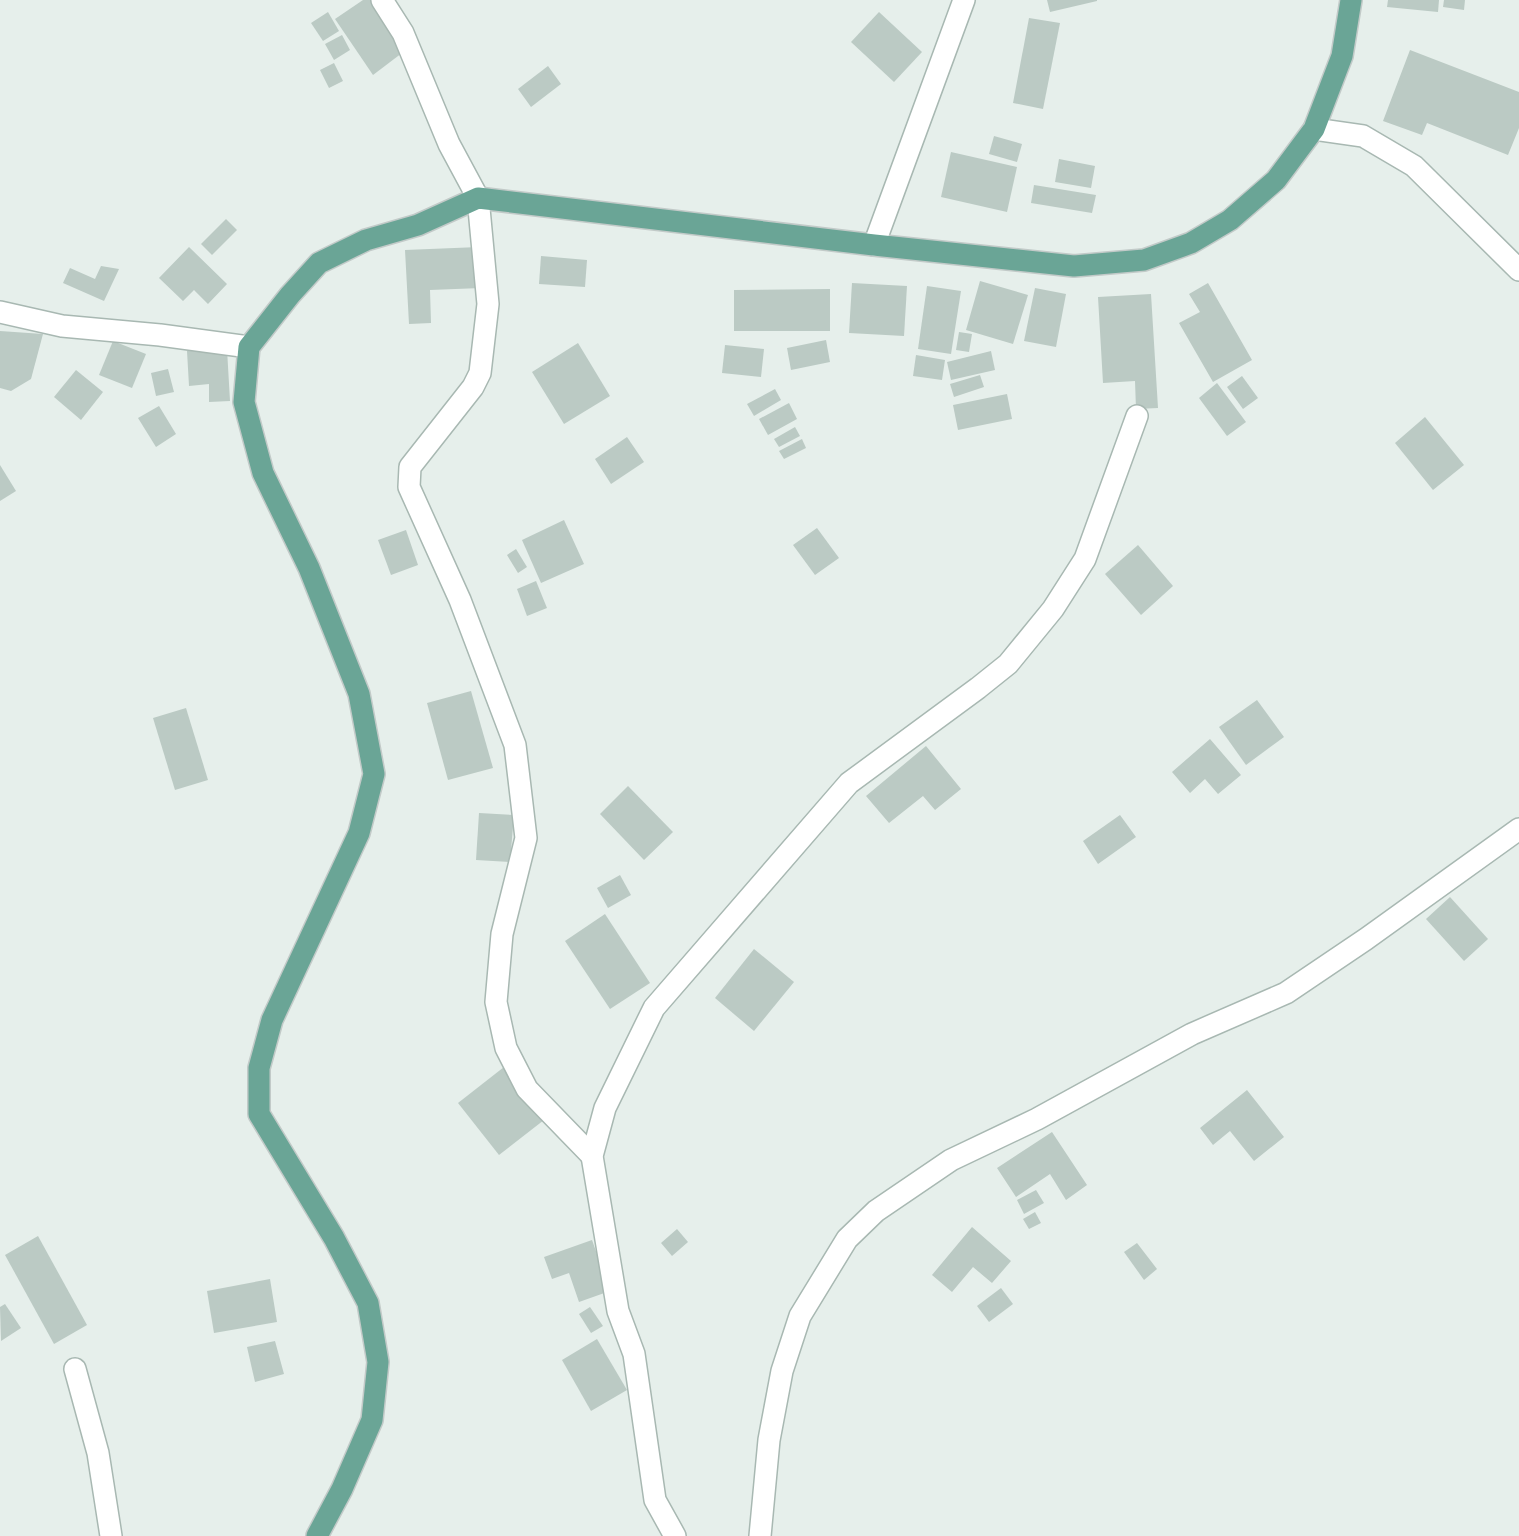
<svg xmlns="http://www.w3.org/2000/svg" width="1519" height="1536" font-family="'Asap Condensed',sans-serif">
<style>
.building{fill:#bbcac4}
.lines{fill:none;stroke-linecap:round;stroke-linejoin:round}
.minor-casing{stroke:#a8b8b2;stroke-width:24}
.major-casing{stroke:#c2cac8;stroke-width:24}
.minor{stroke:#fff;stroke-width:21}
.major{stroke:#6aa596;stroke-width:21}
</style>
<rect width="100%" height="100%" fill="#e6efeb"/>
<g class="building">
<path d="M363,0h9l30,53 -29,22 -38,-56z"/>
<path d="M1047,0h50v1l-47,11z"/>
<path d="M1388,0h51l-1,12 -51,-5z"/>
<path d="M1444,0h21l-1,10 -21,-3z"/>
<path d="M328,12l11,19 -16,10 -12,-18z"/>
<path d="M879,12l43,40 -28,30 -43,-40z"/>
<path d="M1029,18l31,5 -17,86 -30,-6z"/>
<path d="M342,35l8,15 -16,10 -9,-16z"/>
<path d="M1410,50l109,42v36l-11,27 -81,-32 -5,12 -39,-14z"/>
<path d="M334,63l9,18 -14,7 -9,-18z"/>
<path d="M548,66l13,18 -30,23 -13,-18z"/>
<path d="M994,136l28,8 -5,18 -28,-8z"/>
<path d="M951,152l66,15 -10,45 -66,-15z"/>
<path d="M1059,159l36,7 -4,22 -36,-6z"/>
<path d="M1034,185l62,10 -4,18 -61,-10z"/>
<path d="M226,219l11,11 -25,25 -11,-11z"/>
<path d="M189,247l38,37 -19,20 -14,-14 -11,11 -24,-23z"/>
<path d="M479,247l2,41 -51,2 1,33 -22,1 -4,-74z"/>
<path d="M541,256l46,4 -2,27 -46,-3z"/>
<path d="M101,266l18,3 -15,32 -41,-18 7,-15 25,11z"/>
<path d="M980,281l48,14 -15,49 -47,-14z"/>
<path d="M852,283l55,3 -3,50 -55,-3z"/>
<path d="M1208,283l44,77 -39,22 -34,-59 21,-11 -11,-18z"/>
<path d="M927,286l34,5 -10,63 -33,-5z"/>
<path d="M1035,288l31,6 -10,53 -32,-6z"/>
<path d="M830,289v42h-96v-41z"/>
<path d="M1151,294l7,114 -22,1 -1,-28 -32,2 -5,-86z"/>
<path d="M0,331l43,3 -12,45 -20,12 -11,-3z"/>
<path d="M959,332l13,2 -3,18 -13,-2z"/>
<path d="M826,340l4,22 -39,8 -4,-22z"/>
<path d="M113,341l33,13 -14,34 -33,-13z"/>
<path d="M578,343l32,53 -46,28 -32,-52z"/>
<path d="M725,345l39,4 -3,28 -39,-4z"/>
<path d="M227,349l3,52 -21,1v-18l-20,2 -2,-35z"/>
<path d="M991,351l4,19 -44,10 -4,-18z"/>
<path d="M916,355l29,5 -3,20 -29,-4z"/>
<path d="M168,369l6,23 -18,4 -5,-23z"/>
<path d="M76,370l27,22 -22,28 -27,-23z"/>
<path d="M980,375l4,12 -30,10 -4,-13z"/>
<path d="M1242,376l16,22 -15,11 -16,-22z"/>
<path d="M1217,383l29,39 -19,14 -28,-38z"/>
<path d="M775,389l6,11 -27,16 -7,-12z"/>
<path d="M1007,394l5,25 -54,11 -5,-25z"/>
<path d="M789,403l8,16 -29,16 -9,-16z"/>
<path d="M159,406l17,28 -20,13 -18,-29z"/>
<path d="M1425,417l39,48 -31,25 -38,-47z"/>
<path d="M795,427l5,9 -21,11 -5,-8z"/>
<path d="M627,437l17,25 -33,22 -16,-25z"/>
<path d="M802,439l4,9 -22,11 -5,-8z"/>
<path d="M0,465l16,26 -16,10z"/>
<path d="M564,520l20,44 -43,19 -19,-43z"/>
<path d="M817,528l22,30 -24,17 -22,-30z"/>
<path d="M406,530l12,35 -27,10 -13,-35z"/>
<path d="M1138,545l35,41 -32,29 -36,-41z"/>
<path d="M516,549l11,18 -9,6 -11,-18z"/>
<path d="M536,581l11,27 -20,8 -10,-27z"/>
<path d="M471,691l22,77 -45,12 -21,-77z"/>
<path d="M1257,700l27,37 -38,28 -27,-38z"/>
<path d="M186,708l22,72 -33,10 -22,-72z"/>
<path d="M1210,739l31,36 -23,19 -13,-15 -15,14 -18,-21z"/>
<path d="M926,746l35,43 -26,21 -12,-14 -34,27 -23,-27z"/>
<path d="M628,786l45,46 -29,28 -44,-46z"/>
<path d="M479,813l35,2 -4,47 -34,-2z"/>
<path d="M1120,815l16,22 -38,27 -15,-23z"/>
<path d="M620,875l11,20 -23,13 -11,-20z"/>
<path d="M1450,897l38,42 -24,22 -38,-42z"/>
<path d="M605,914l45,69 -40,26 -45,-68z"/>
<path d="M754,949l40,33 -40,49 -39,-33z"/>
<path d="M504,1067l40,53 -45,35 -41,-52z"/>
<path d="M1247,1090l37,47 -30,24 -24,-30 -17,14 -13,-17z"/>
<path d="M1052,1132l35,53 -21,15 -16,-26 -34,23 -19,-29z"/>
<path d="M1036,1190l8,13 -20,11 -7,-14z"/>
<path d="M1035,1212l6,11 -12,6 -6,-10z"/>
<path d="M972,1227l39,34 -19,22 -19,-16 -21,25 -20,-17z"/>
<path d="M677,1229l11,13 -16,14 -11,-13z"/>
<path d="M38,1236l49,89 -33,19 -49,-89z"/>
<path d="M592,1240l18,51 -31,11 -10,-29 -17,6 -8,-22z"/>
<path d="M1137,1243l20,26 -13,11 -20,-28z"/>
<path d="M270,1279l7,43 -63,11 -7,-42z"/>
<path d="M1001,1288l12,16 -24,18 -12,-16z"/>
<path d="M5,1304l16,24 -20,13 -1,-34z"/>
<path d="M590,1307l13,19 -12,7 -12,-19z"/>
<path d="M597,1339l30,51 -36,21 -29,-51z"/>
<path d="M275,1341l9,33 -29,8 -8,-35z"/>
</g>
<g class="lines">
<g class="minor-casing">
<g id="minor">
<path d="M382,0l21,33 46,111 29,54 10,106 -8,69 -7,14 -63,80 -1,20 51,113 55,145 11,93 -24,96 -6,68 10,46 21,41 65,67"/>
<path d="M1314,129l49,7 51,30 105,104"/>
<path d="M874,245l90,-245"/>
<path d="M0,312l62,14 98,9 89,12"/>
<path d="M75,1369l23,84 13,83"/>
<path d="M675,1536l-20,-36 -21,-146 -16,-43 -26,-155 13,-48 49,-100 195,-225 129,-95 30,-24 45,-55 32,-50 52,-143"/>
<path d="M760,1536l9,-96 13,-69 18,-55 47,-77 29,-28 75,-51 86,-41 155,-85 94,-41 80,-54 153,-110"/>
</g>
</g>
<g class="major-casing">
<path id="major" d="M317,1536l25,-47 30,-69 6,-58 -10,-59 -34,-65 -75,-124v-46l13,-48 87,-187 15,-59 -15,-80 -50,-126 -46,-95 -19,-71 5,-55 41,-52 29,-32 47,-23 52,-15 60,-27 396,47 200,21 70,-6 47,-17 39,-23 46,-40 38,-51 28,-73 9,-56"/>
</g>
<use href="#minor" class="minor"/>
<use href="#major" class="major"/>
</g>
</svg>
